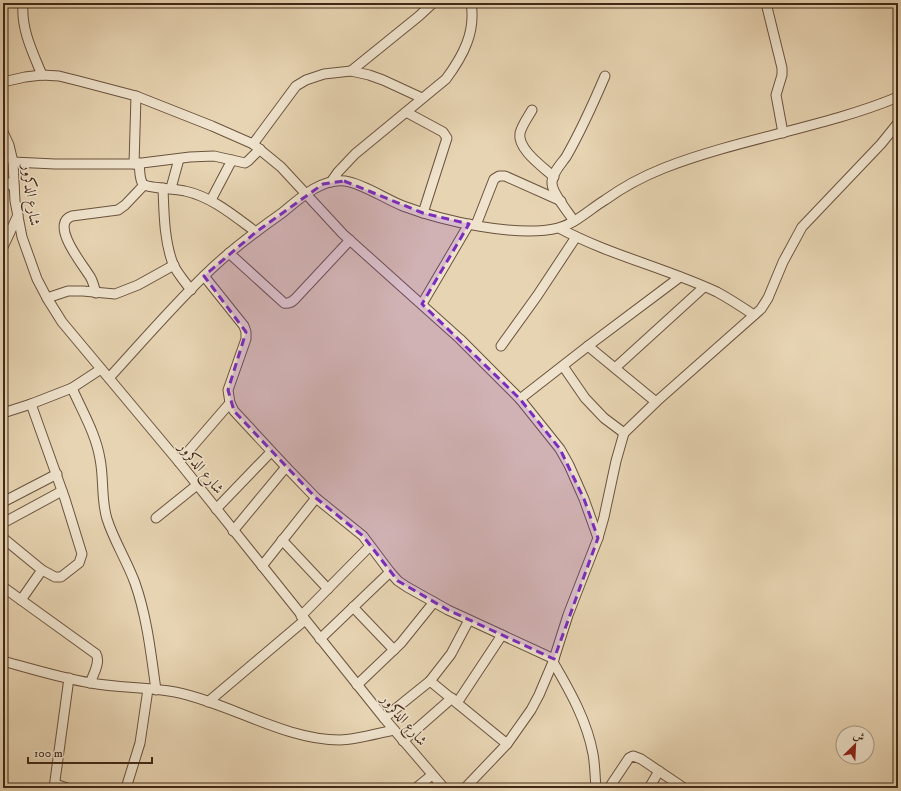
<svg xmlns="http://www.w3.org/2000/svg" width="901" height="791" font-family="'IM FELL DW Pica',Amiri,serif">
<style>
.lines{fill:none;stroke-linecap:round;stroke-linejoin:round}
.minor-casing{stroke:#6b533e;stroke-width:11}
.minor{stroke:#efe3cd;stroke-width:9}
.marked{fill:#7b2cbf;fill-opacity:0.2;stroke:#7b2cbf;stroke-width:3;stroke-dasharray:8 5;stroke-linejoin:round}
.labels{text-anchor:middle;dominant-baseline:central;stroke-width:3;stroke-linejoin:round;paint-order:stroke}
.street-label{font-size:15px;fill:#422817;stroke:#efe3cd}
</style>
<rect width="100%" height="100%" fill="#e7d4b2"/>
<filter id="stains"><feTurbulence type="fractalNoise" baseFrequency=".005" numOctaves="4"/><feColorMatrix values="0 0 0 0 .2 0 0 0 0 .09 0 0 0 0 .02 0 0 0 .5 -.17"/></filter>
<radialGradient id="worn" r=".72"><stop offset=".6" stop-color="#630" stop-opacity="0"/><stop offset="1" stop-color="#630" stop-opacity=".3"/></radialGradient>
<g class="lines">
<g class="minor-casing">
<g id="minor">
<path d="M23,3c-2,26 9,48 19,72"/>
<path d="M766,3l16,65v7l-6,20 7,38"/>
<path d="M351,71l68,-55 14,-13"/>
<path d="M3,82l22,-5 17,-2 17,1 20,5 57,15 76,30 41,18 28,23 62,67 117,105 60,60 40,50 9,16 15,34 14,39"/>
<path d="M532,110c-4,7 -10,15 -12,23 -3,16 23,34 34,44"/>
<path d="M406,112l37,20 4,6 -24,75"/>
<path d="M3,132l6,13 4,17 2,39 7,36 15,42 10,19 15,24 117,140 205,256 60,70"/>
<path d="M253,144l43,-58 10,-6 18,-6 27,-3 18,4 14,5 39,18"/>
<path d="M13,162l42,2h79l56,-7 24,-1 31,7 3,-2 12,-12"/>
<path d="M139,163c1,6 0,16 4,21 4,4 34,5 42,7 27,6 48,24 71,41"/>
<path d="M134,164l2,-68"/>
<path d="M3,180l11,7"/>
<path d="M331,182l7,-10 17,-18 91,-75c17,-23 30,-47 25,-76"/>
<path d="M163,188c1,25 1,52 10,76 4,9 12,18 18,26"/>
<path d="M171,188l8,-29"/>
<path d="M211,200l21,-40"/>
<path d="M574,221c-6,-9 -21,-27 -22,-37 -1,-10 9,-20 14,-27 15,-26 27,-53 39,-81"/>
<path d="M476,225l18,-46 5,-3h6l56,25"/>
<path d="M559,228c50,27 107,40 158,64 13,7 25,15 37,23"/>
<path d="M3,247l15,-32"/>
<path d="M229,253l55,50c5,1 8,-1 11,-4l55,-59"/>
<path d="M204,276l40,50 2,6v7l-18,51 2,13 4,8 52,56 30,31 47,38 27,36 8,9 9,6 41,23 106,49"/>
<path d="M96,293c-2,-6 -3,-13 -7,-18 -6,-10 -40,-51 -17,-59l46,-6 7,-5 19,-20"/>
<path d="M47,298l21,-7h15l32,3 23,-9 36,-20"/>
<path d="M422,304l47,-80"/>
<path d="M501,346l36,-50 39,-59"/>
<path d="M588,346l68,56"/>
<path d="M563,366l22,32 19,20 20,15"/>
<path d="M615,368l89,-81"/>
<path d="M109,378c31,-34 62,-70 96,-103 23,-23 50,-43 77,-62 17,-14 39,-35 63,-32 19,3 40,18 58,25 40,15 114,32 155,22 17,-4 32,-19 47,-28 18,-13 39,-24 59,-32 77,-30 159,-40 234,-71"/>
<path d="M72,388c10,23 24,46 28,71 4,19 1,41 7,60 7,22 20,42 28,64 12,34 16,71 21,107"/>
<path d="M520,399l68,-53 92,-69"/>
<path d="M31,404l34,95 17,55 -3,9 -18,14h-6l-13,-7"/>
<path d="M3,413l28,-9 41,-16 29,-19"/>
<path d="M179,462l51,-59"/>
<path d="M3,502l54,-28"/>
<path d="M216,509l55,-57"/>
<path d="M156,518l41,-33"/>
<path d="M3,523l59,-32"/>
<path d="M233,531l53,-64"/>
<path d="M3,538l39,32 -21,30"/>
<path d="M282,540l46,49"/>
<path d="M262,566l54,-68"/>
<path d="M3,587l93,67c5,8 -3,21 -6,29"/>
<path d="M353,607l41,43"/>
<path d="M301,616l69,-70"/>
<path d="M320,639l70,-67"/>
<path d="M3,661c29,8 58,17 88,22 28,5 57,4 84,9 55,11 109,48 165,48 15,0 39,-7 54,-10"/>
<path d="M553,662c17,29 34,59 40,92 2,11 2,23 3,34"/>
<path d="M430,681l77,63"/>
<path d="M357,685l44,-42 33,-41"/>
<path d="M208,702l97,-82"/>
<path d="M457,703l45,-68"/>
<path d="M384,718l46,-37 21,-27 18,-34"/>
<path d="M403,741l49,-43"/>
<path d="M55,784l12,4"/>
<path d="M54,788l15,-110"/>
<path d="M126,788l14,-45 8,-54"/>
<path d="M416,788l16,-13"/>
<path d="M465,788l42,-44 24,-34 8,-15 14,-33 15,-47 30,-77 6,-21 12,-56 8,-28 32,-31 105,-93 7,-11 15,-36 19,-35 79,-83 17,-21"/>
<path d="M609,788l20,-30 4,-2 8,3 43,29"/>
<path d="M649,788l10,-17"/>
</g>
</g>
<use href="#minor" class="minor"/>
</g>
<path class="marked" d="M344,181l79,32 46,11 -47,80 98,95 40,50 24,50 14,39 -44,121 -106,-49 -50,-29 -35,-45 -47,-38 -82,-87 -6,-21 18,-58 -42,-56 52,-44 67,-48z"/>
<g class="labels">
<g class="street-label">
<text transform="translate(31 195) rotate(83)">شارع الدكرور</text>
<text transform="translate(201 468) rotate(51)">شارع الدكرور</text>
<text transform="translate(404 720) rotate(50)">شارع الدكرور</text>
</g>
</g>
<rect width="901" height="791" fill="none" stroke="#e7d4b2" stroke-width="16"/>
<rect x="4" y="4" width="893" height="783" fill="none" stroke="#422817" stroke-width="2"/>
<rect x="8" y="8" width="885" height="775" fill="none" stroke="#422817"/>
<g transform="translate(855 745) rotate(24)"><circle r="19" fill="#efe3cd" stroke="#aa9884"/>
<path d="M0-3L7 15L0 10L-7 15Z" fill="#8f2418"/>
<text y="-6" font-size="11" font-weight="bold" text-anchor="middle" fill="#422817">ش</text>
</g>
<path d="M28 757v6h124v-6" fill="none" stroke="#422817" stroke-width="2"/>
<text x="34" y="757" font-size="12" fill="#422817" stroke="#efe3cd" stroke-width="3" paint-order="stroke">100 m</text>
<rect width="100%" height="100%" filter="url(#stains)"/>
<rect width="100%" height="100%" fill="url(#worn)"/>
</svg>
